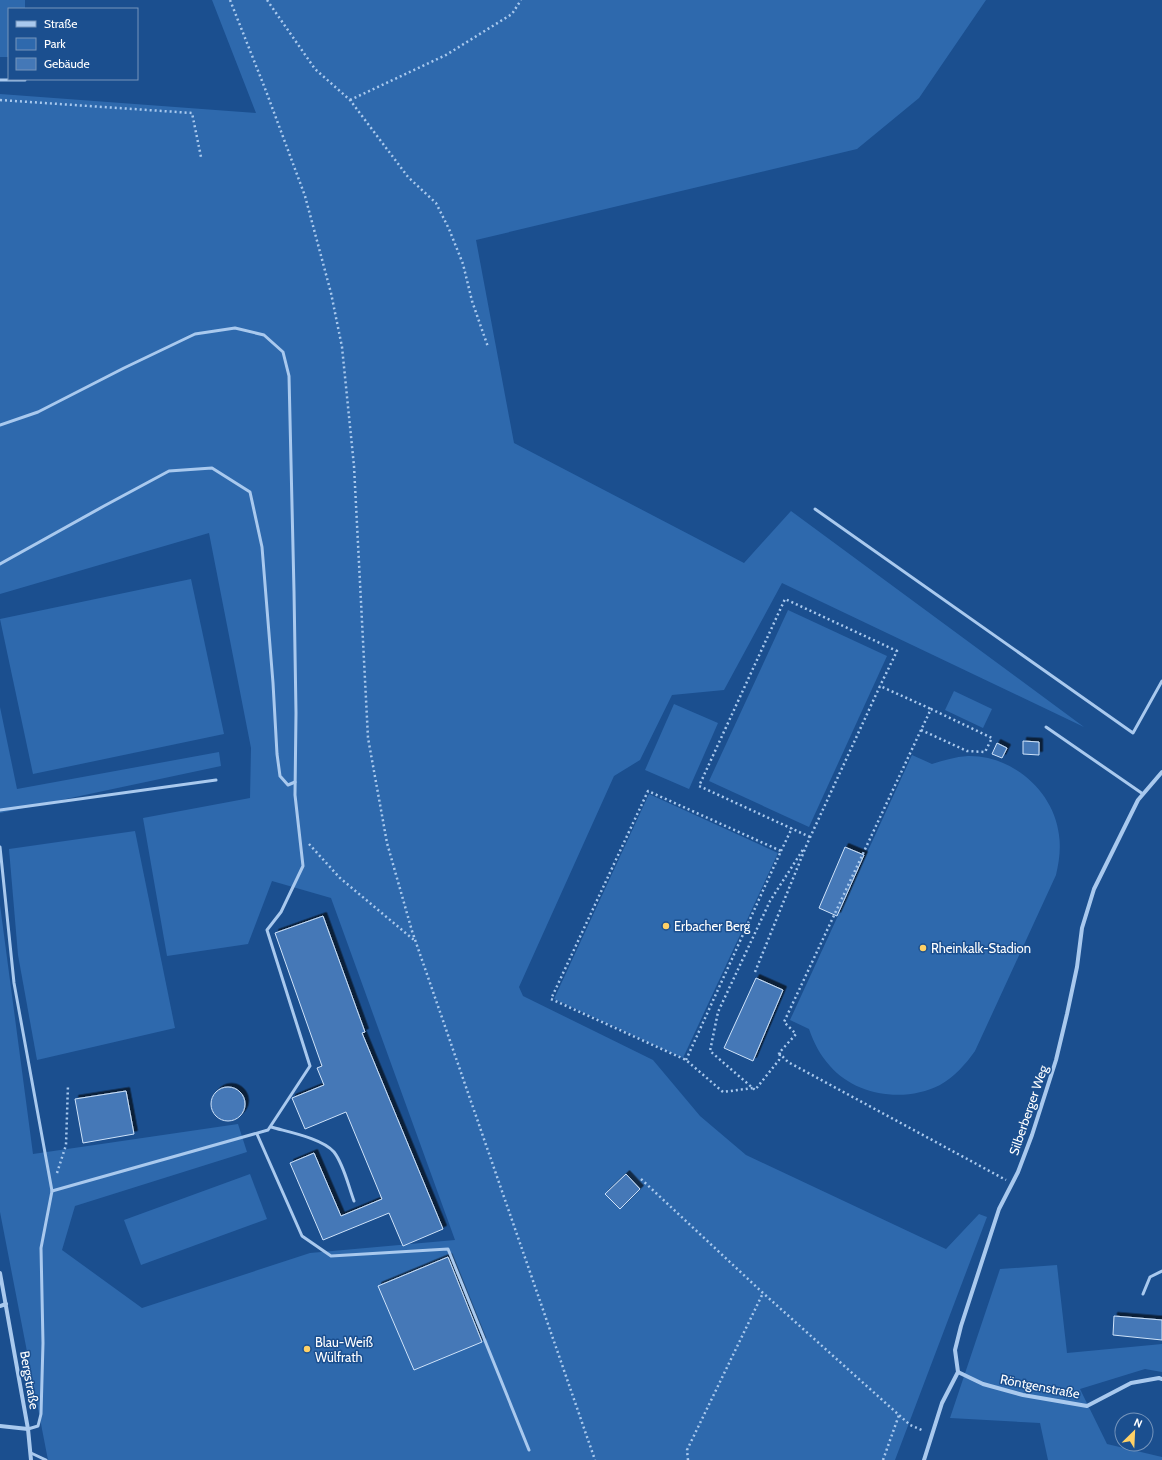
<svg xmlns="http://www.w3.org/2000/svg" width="1162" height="1460" font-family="Cabin,sans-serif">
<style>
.green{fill:#2e69ad}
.building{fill:#4478b7;stroke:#cfe3fa;filter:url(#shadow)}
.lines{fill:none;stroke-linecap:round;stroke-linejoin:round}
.path{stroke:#a9c9ee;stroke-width:2.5;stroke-dasharray:2 3;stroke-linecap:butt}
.service{stroke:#a9c9ee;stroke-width:3}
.minor{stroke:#a9c9ee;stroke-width:4}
.poi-dot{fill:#ffd166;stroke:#1b4f8f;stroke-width:1.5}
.labels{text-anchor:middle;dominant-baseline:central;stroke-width:3;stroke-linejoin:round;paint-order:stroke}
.poi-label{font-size:13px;fill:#fff;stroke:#1b4f8f;text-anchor:start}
.street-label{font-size:13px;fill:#fff;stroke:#1b4f8f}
</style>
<defs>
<filter id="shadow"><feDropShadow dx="3.5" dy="-3.5" stdDeviation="0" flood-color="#0009"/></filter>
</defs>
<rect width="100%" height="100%" fill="#1b4f8f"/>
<g class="green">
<path d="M0,0h25v9h-16v48h-9z"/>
<path d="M212,0h774l-67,98 -62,51 -381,91 38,203 230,120 47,-52 293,216 -302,-144 -58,107 -52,5 -32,65 -26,16 -95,211 4,9 130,64 47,56 46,39 200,94 33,-35 8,3 -92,243h-847l-48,-248v-307l33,249 205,-30 9,28 -172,54 -13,44 80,58 168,-55 145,-13 -124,-342 -59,-17 -24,63 -81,12 -24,-138 107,-20 1,-50 -42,-215 -209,61v-500l256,19z"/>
<path d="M191,579l33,155 -191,40 -33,-155z"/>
<path d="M788,610l99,46 -78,171 -100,-46z"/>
<path d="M954,691l38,18 -9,19 -38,-18z"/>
<path d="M674,704l44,19 -29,66 -44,-19z"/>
<path d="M0,707l17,82 202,-37 2,14 -221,47z"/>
<path d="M912,755l20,9c12,-4 23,-7 36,-8 44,-1 86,35 91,79 2,14 0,27 -3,40l-81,176c-9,13 -21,26 -35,34 -35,18 -84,11 -110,-19 -10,-11 -16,-23 -21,-37l-19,-9z"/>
<path d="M649,794l129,59 -95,205 -129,-59z"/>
<path d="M135,831l40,197 -138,32 -19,-105 -9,-106z"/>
<path d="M250,1174l17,45 -126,46 -17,-45z"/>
<path d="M1057,1265l10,88 95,-9v28l-17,-3 -65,20 27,55 55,13v3h-114l-8,-37 -90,-5 50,-149z"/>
</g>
<g class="building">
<path d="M1023,741l16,1v13l-16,-1z"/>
<path d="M997,743l10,5 -5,10 -10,-4z"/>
<path d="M845,847l19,8 -27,61 -18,-8z"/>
<path d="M323,916l42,116 -3,1 81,196 -40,17 -14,-33 -66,27 -33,-77 24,-10 27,63 41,-17 -36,-87 -41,17 -13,-31 32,-13 -7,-17 5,-2 -47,-133z"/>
<path d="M756,978l27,12 -30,71 -29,-13z"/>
<circle cx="228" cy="1104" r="17"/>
<path d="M126,1091l8,43 -51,9 -8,-44z"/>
<path d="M626,1174l14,15 -20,20 -15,-15z"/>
<path d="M448,1257l34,85 -68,28 -36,-84z"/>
<path d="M1114,1316l48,4v20l-49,-5z"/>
</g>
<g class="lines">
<g class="path">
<path d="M230,0l36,91 39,105 26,97 11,54 12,119 14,272 19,105 25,88 183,529"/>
<path d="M267,0l48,69 35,31 58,77 28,26 13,26 14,35 9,37 16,46"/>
<path d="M0,100l192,13 9,44"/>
<path d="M350,100l96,-45 66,-41 9,-14"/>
<path d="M921,730l46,21 18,1 7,-14 -61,-29 -10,21 -137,292 12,12 -17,19 9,9 218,118"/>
<path d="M810,837l-111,-51 86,-187 112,52 -17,35"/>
<path d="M309,844l31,34 74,62"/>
<path d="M781,851l11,-23"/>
<path d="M755,972l52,-128 73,-158 51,23"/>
<path d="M780,1054l-1,6 -24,30 -45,-39 8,-39 52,-111 34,-53"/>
<path d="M686,1060l95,-209 -133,-60 -97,208 135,61 37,32 30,-4"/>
<path d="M57,1173l9,-28 2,-60"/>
<path d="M641,1179l122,114 136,122 11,10 14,6"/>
<path d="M688,1460l-1,-10 76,-157"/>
<path d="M883,1460l16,-45"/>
</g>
<g class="service">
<path d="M0,80h25"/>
<path d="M0,425l38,-13 86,-44 71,-34 40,-6 29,7 19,17 6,24 5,215 2,122 -1,82 8,71 -22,46 -14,18 43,136 -42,64 -216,61"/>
<path d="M815,509l318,224 29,-52"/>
<path d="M0,564l104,-58 65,-35 43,-3 38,24 12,55 11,136 4,71 3,22 8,9 7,-3"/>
<path d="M1046,727l97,67"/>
<path d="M0,810l216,-30"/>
<path d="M0,847l14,136 38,208 -11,57 2,95 -2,71 -3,12 -10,3"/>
<path d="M271,1127c17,5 51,11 63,25 10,13 14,33 20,49"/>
<path d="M257,1134l45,102 29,20 117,-7 81,201"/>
<path d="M1143,1294l7,-17 12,-6"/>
<path d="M31,1453l15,7"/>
</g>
<g class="minor">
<path d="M0,1273l28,156 3,31"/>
<path d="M0,1306l6,-2"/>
<path d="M958,1372l25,12 40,11 64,11 44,-23 28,-5 3,1"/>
<path d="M0,1426l28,3"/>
<path d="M924,1460l18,-57 16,-31 -3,-22 6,-24 38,-117 19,-37 14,-37 24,-75 11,-46 10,-47 5,-39 12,-39 44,-89 24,-28"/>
</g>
</g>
<g class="poi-dot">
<circle cx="666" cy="926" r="4"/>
<circle cx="923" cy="948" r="4"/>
<circle cx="307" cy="1349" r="4"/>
</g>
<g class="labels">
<g class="poi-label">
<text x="674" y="926">Erbacher Berg</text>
<text x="931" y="948">Rheinkalk-Stadion</text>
<text x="315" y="1342">Blau-Weiß<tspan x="315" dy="15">Wülfrath</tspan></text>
</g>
<g class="street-label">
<text transform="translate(1028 1110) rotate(-71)">Silberberger Weg</text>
<text transform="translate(30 1380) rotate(80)">Bergstraße</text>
<text transform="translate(1040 1386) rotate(11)">Röntgenstraße</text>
</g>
</g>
<rect x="8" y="8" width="130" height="72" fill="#1b4f8f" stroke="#7695bc"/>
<rect x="16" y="21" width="20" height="6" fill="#a9c9ee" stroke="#7695bc"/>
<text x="44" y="28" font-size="12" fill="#ffffff">Straße</text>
<rect x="16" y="38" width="20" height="12" fill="#2e69ad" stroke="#7695bc"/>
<text x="44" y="48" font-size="12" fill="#ffffff">Park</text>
<rect x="16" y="58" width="20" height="12" fill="#4478b7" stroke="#7695bc"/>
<text x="44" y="68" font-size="12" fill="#ffffff">Gebäude</text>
<g transform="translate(1134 1432) rotate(24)"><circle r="19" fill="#1b4f8f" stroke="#7695bc"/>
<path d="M0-3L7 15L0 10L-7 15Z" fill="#ffd166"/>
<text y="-6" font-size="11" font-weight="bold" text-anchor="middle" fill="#ffffff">N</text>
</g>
</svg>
